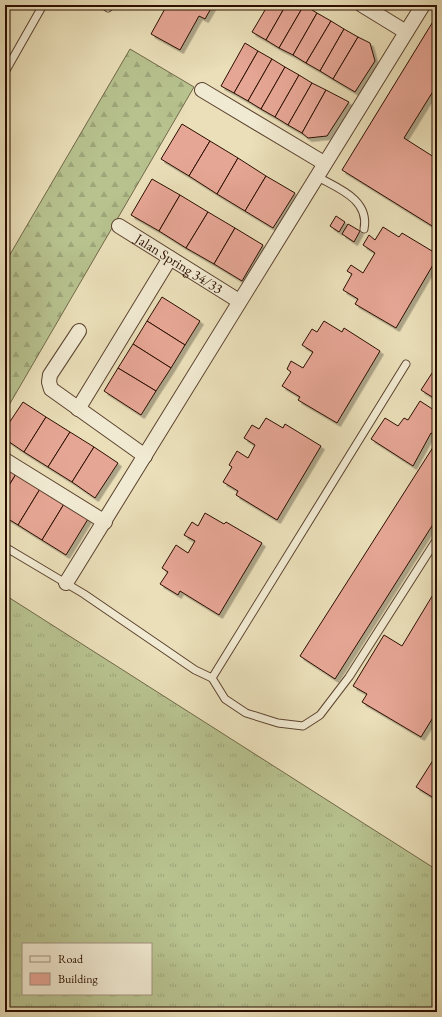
<svg xmlns="http://www.w3.org/2000/svg" width="442" height="1017" font-family="'EB Garamond',serif">
<style>
.grass{fill:url(#grass-tufts);stroke:#716848;fill-rule:evenodd}
.forest{fill:url(#forest-firs);stroke:#716848}
.building{fill:#e6a695;stroke:#2b0e00;filter:url(#shadow)}
.lines{fill:none;stroke-linecap:round;stroke-linejoin:round}
.service-casing{stroke:#5b422e;stroke-width:9}
.minor-casing{stroke:#5b422e;stroke-width:16}
.service{stroke:#f1ead2;stroke-width:7}
.minor{stroke:#f1ead2;stroke-width:14}
.labels{text-anchor:middle;dominant-baseline:central;stroke-width:3;stroke-linejoin:round;paint-order:stroke}
.street-label{font-size:14px;fill:#2b0e00;stroke:#f1ead2}
</style>
<defs>
<pattern id="grass-tufts" width="24" height="20" patternUnits="userSpaceOnUse"><rect width="24" height="20" fill="#b7c28f"/><path d="M3 7l-1-3M5 7V3M7 7l1-3M15 17l-1-3M17 17v-4M19 17l1-3" fill="none" stroke="#9ea67a"/></pattern>
<pattern id="forest-firs" width="22" height="20" patternUnits="userSpaceOnUse"><rect width="22" height="20" fill="#b7c28f"/><path d="M5 1l3.5 6h-7zM16 11l3.5 6h-7z" fill="#9ea67a"/></pattern>
<filter id="shadow"><feDropShadow dx="3.5" dy="3.5" stdDeviation="0" flood-color="#0004"/></filter>
</defs>
<rect width="100%" height="100%" fill="#eadfb9"/>
<filter id="stains"><feTurbulence type="fractalNoise" baseFrequency=".005" numOctaves="4"/><feColorMatrix values="0 0 0 0 .2 0 0 0 0 .09 0 0 0 0 .02 0 0 0 .5 -.17"/></filter>
<radialGradient id="worn" r=".72"><stop offset=".6" stop-color="#630" stop-opacity="0"/><stop offset="1" stop-color="#630" stop-opacity=".3"/></radialGradient>
<path class="grass" d="M5,595l432,275v142h-432zM23,944h128v50h-128z"/>
<path class="forest" d="M130,49l64,38 -189,325v-149z"/>
<g class="building">
<path d="M167,5h46l-8,14 -6,-3 -19,34 -29,-16z"/>
<path d="M268,5h18l-20,35 -14,-8z"/>
<path d="M286,5h18l-25,43 -13,-8z"/>
<path d="M304,5l13,8 -24,42 -14,-7z"/>
<path d="M317,13l14,8 -25,42 -13,-8z"/>
<path d="M437,15v70l-33,53 33,21v70l-95,-59z"/>
<path d="M331,21l13,8 -24,42 -14,-8z"/>
<path d="M344,29l14,8 -25,42 -13,-8z"/>
<path d="M358,37l12,6 5,18 -20,31 -22,-13z"/>
<path d="M245,43l13,8 -24,42 -13,-7z"/>
<path d="M258,51l14,8 -24,42 -14,-8z"/>
<path d="M272,59l13,8 -24,42 -13,-8z"/>
<path d="M285,67l14,8 -24,42 -14,-8z"/>
<path d="M299,75l13,8 -24,42 -13,-8z"/>
<path d="M312,83l14,7 -24,43 -14,-8z"/>
<path d="M326,90l23,12 -22,34 -19,2 -6,-5z"/>
<path d="M182,124l28,17 -21,35 -28,-17z"/>
<path d="M210,141l28,17 -21,36 -28,-18z"/>
<path d="M238,158l28,18 -21,35 -28,-17z"/>
<path d="M266,176l29,17 -22,35 -28,-17z"/>
<path d="M152,179l28,16 -21,36 -28,-16z"/>
<path d="M180,195l28,17 -22,36 -27,-17z"/>
<path d="M208,212l27,16 -21,36 -28,-16z"/>
<path d="M336,216l9,6 -6,10 -9,-6z"/>
<path d="M348,224l12,7 -6,11 -12,-8z"/>
<path d="M383,227l16,10 3,-4 35,21v4l-41,70 -41,-24 3,-5 -15,-9 9,-16 -5,-3 4,-6 12,8 12,-20 -12,-8 6,-10 6,5z"/>
<path d="M235,228l28,17 -21,36 -28,-17z"/>
<path d="M162,297l38,24 -15,24 -38,-24z"/>
<path d="M147,321l38,24 -14,23 -38,-24z"/>
<path d="M324,321l18,11 2,-4 36,23 -43,72 -39,-23 2,-3 -18,-11 9,-14 -4,-3 4,-8 12,7 10,-16 -11,-7 10,-16 5,3z"/>
<path d="M133,344l38,24 -15,23 -38,-23z"/>
<path d="M118,368l38,23 -15,24 -37,-24z"/>
<path d="M434,370l3,2v28l-16,-10z"/>
<path d="M420,401l17,11v17l-4,5 -2,-1 -18,33 -42,-27 14,-21 13,8 6,-8 4,2z"/>
<path d="M23,402l23,15 -22,35 -19,-13v-10z"/>
<path d="M46,417l24,15 -22,35 -24,-15z"/>
<path d="M266,418l17,10 2,-4 36,22 -44,74 -41,-25 2,-4 -15,-9 9,-15 -3,-2 8,-14 11,7 7,-13 -11,-7 8,-13 7,4z"/>
<path d="M70,432l24,15 -22,35 -24,-15z"/>
<path d="M437,441v77l-102,161 -35,-23z"/>
<path d="M94,447l24,16 -23,35 -23,-16z"/>
<path d="M5,467l11,7 -11,18z"/>
<path d="M16,474l24,15 -22,36 -13,-8v-25z"/>
<path d="M40,489l24,15 -22,36 -24,-15z"/>
<path d="M64,504l24,15 -22,36 -24,-15z"/>
<path d="M205,513l19,11 2,-2 36,21 -43,72 -39,-24 -2,4 -18,-11 8,-12 -6,-4 14,-23 12,8 7,-12 -11,-6 8,-13 6,4z"/>
<path d="M437,588v123l-16,26 -59,-35 5,-8 -14,-8 31,-51 18,11z"/>
<path d="M437,754v46l-21,-13z"/>
</g>
<g class="lines">
<g class="service-casing">
<g id="service">
<path d="M104,5l4,3"/>
<path d="M5,72l38,-67"/>
<path d="M316,176c21,12 54,23 48,53"/>
<path d="M5,547l79,47 111,76 17,8 194,-314"/>
<path d="M212,678l13,21 21,14 32,10 25,3 17,-11 29,-38 88,-138"/>
</g>
</g>
<g class="minor-casing">
<g id="minor">
<path d="M362,5l44,27"/>
<path d="M202,90l122,73"/>
<path id="s1" d="M119,226l120,75"/>
<path d="M79,331l-29,44 -1,7 2,7 94,67"/>
<path d="M78,409l92,-151"/>
<path d="M5,460l100,62"/>
<path d="M66,583l357,-578"/>
</g>
</g>
<use href="#service" class="service"/>
<use href="#minor" class="minor"/>
</g>
<g class="labels">
<g class="street-label">
<text stroke="none"><textPath href="#s1" startOffset="71">Jalan Spring 34/33</textPath></text>
</g>
</g>
<rect width="442" height="1017" fill="none" stroke="#eadfb9" stroke-width="20"/>
<rect x="6" y="6" width="430" height="1005" fill="none" stroke="#2b0e00" stroke-width="2"/>
<rect x="10" y="10" width="422" height="997" fill="none" stroke="#2b0e00"/>
<rect x="22" y="943" width="130" height="52" fill="#f1ead2" stroke="#a2927e"/>
<rect x="30" y="956" width="20" height="6" fill="#f1ead2" stroke="#a2927e"/>
<text x="58" y="963" font-size="12" fill="#2b0e00">Road</text>
<rect x="30" y="973" width="20" height="12" fill="#e6a695" stroke="#a2927e"/>
<text x="58" y="983" font-size="12" fill="#2b0e00">Building</text>
<rect width="100%" height="100%" filter="url(#stains)"/>
<rect width="100%" height="100%" fill="url(#worn)"/>
</svg>
